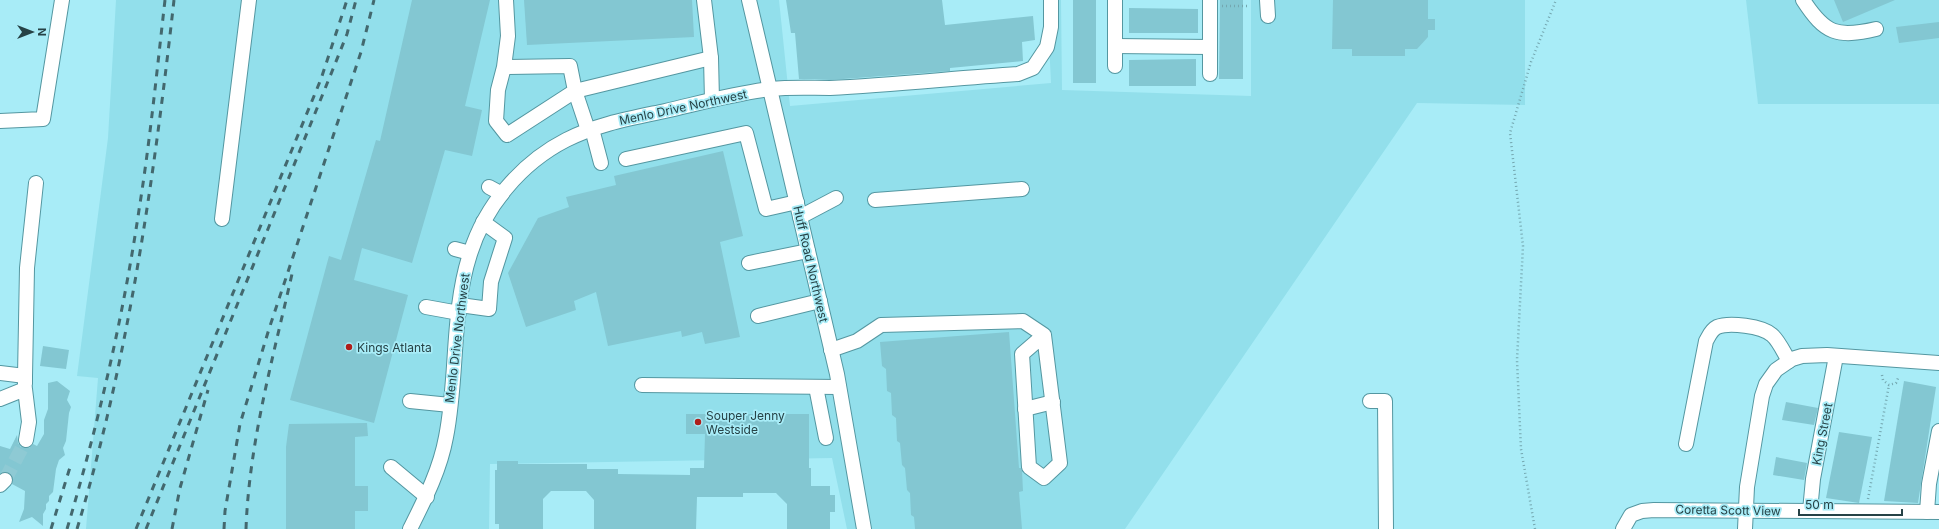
<svg xmlns="http://www.w3.org/2000/svg" width="1939" height="529" font-family="Inter,sans-serif">
<style>
.built{fill:#92dfeb}
.building{fill:#83c7d2}
.lines{fill:none;stroke-linecap:round;stroke-linejoin:round}
.minor-tunnel{stroke:#8ecad4;stroke-width:14;stroke-dasharray:14 7;stroke-linecap:butt}
.minor-casing{stroke:#5497a1;stroke-width:16}
.path{stroke:#74a7b0;stroke-width:2.5;stroke-dasharray:1 3;stroke-linecap:butt}
.minor{stroke:#fff;stroke-width:14}
.rail{stroke:#43686e;stroke-width:3;stroke-dasharray:7 7;stroke-linecap:butt}
.poi-dot{fill:#af1e1a;stroke:#a8ecf7;stroke-width:1.5}
.labels{text-anchor:middle;dominant-baseline:central;stroke-width:3.5;stroke-linejoin:round;paint-order:stroke}
.street-label{font-size:12px;fill:#264246;stroke:#a8ecf7}
.poi-label{font-size:12px;fill:#264246;stroke:#a8ecf7;text-anchor:start}
</style>
<rect width="100%" height="100%" fill="#a8ecf7"/>
<g class="built">
<path d="M116,0h663l11,106 261,-23 -4,-83h14l1,90 189,6v-96h274v105l-108,-2 -292,426h-278l-15,-71 -342,6 -1,65h-403l12,-151 -21,-2 31,-238z"/>
<path d="M1746,0h193v104h-181z"/>
</g>
<g class="building">
<path d="M412,0h78l-25,106 17,4 -10,46 -27,-6 -33,113 -50,-15 -8,32 54,15 -34,128 -84,-23 39,-144 12,4 35,-120 4,1z"/>
<path d="M524,0h168l2,37 -167,8z"/>
<path d="M786,0h156l3,25 88,-9 2,24 -13,2 1,19 -73,7v3l-26,2 -94,7 -31,-1 -4,-46h-4z"/>
<rect x="1073" y="0" width="23" height="83"/>
<path d="M1220,0h23v79h-24z"/>
<path d="M1333,0h95v19h7v11h-7v7l-11,12h-12v7h-53v-7h-20z"/>
<path d="M1834,0h61l-52,22z"/>
<path d="M1129,8l69,1v24h-69z"/>
<path d="M1939,22v16l-40,5 -3,-16z"/>
<path d="M1196,59v27h-67v-26z"/>
<path d="M723,151l20,85 -23,6 20,95 -35,7 -3,-12 -20,5 -1,-6 -73,15 -12,-54 -22,9 2,9 -50,17 -18,-54 30,-55 31,-11 -3,-10 50,-12 -2,-9z"/>
<path d="M1009,332l10,136h2l1,3 1,20 -4,1 3,37h-107l-1,-12 -3,-2 -1,-22 -3,-3 -2,-22 -3,-3 -2,-22 -3,-2 -1,-23 -4,-3 -1,-22 -4,-2 -1,-22 -4,-3 -2,-24z"/>
<path d="M43,346l26,4 -3,19 -26,-3z"/>
<path d="M57,381l13,10 -3,9 4,7 -2,6 -3,28 -3,7 2,7 -6,5 -3,9 -3,23 -4,4v5l-3,3v5l-3,5v12l-11,-9 -13,5 5,-13 1,-18 -13,-7 1,-6 -2,-4 -4,-2 -7,1v-27l10,3 7,-14 1,8 3,4 8,1 4,-4 4,2 7,-12v-14l4,-11v-26z"/>
<path d="M1904,381l32,6 -18,116 -34,-2z"/>
<path d="M1786,402l32,6 -4,17 -32,-5z"/>
<path d="M686,414h123v54h2v18h19v9h5v17h-5v17h-43v-25l-11,-11h-33v4h-46l-1,32h-102v-29l-8,-9h-35l-8,8v30h-44v-5h-4v-54h2v-9h21v3h69v5h31v5l72,1v-7h14l1,-34h-19z"/>
<path d="M367,423l1,13 -13,1v49h13v25h-13v18h-69v-82l3,-23z"/>
<path d="M1839,432l33,5 -13,66 -33,-5z"/>
<path d="M1776,457l31,6 -3,17 -31,-5z"/>
</g>
<g class="lines">
<path class="minor-tunnel" d="M5,480l21,-40"/>
<g class="minor-casing">
<g id="minor">
<path d="M704,0l7,58 1,42"/>
<path d="M749,0l88,374 27,155"/>
<path d="M1115,0v66"/>
<path d="M1210,0v74"/>
<path d="M1267,0l1,16"/>
<path d="M1803,0c22,34 34,38 73,29"/>
<path d="M1115,46l95,1"/>
<path d="M504,67l66,-1 5,25 -68,44 -11,-14 2,-31 6,-23 4,-31 -2,-36"/>
<path d="M0,121l43,-2 19,-119"/>
<path d="M592,129l9,34"/>
<path d="M588,130l-13,-39 136,-33"/>
<path d="M626,159l120,-26 20,76 31,-7"/>
<path d="M489,187l13,7"/>
<path d="M875,200l147,-11"/>
<path d="M800,217l36,-19"/>
<path d="M222,219l27,-219"/>
<path d="M455,249l15,4"/>
<path d="M749,263l59,-12"/>
<path d="M460,305l29,4 2,-27 14,-44 -22,-16"/>
<path d="M426,307l33,6"/>
<path d="M758,316l62,-15"/>
<path d="M831,350l26,-9 24,-16 142,-4 21,14 16,128 -16,15 -15,-11 -7,-113 22,-19"/>
<path d="M0,373l25,3v8"/>
<path d="M25,376l2,-108 9,-85"/>
<path d="M642,385l197,2"/>
<path d="M816,387l10,51"/>
<path d="M0,399l25,-10 4,33 -3,18"/>
<path d="M410,401l40,4"/>
<path d="M1370,401h15l1,128"/>
<path d="M1025,409l28,-7"/>
<path d="M1686,444l20,-103c3,-5 5,-11 11,-14 12,-5 45,-1 55,8 7,6 12,18 17,26"/>
<path d="M391,467l36,30"/>
<path d="M0,485l5,-5"/>
<path d="M1810,511l3,-32 23,-123"/>
<path d="M1927,512l2,-28 10,-53"/>
<path d="M410,529c15,-30 30,-59 36,-92 12,-60 5,-124 24,-183 15,-48 51,-91 96,-114 31,-16 66,-22 99,-29 35,-8 71,-18 106,-22 19,-2 39,-1 59,-1 63,-3 126,-10 188,-14l15,-6 14,-21 4,-20v-27"/>
<path d="M1623,529l8,-14 11,-4 12,-1 285,2"/>
<path d="M1745,529l2,-42 15,-91 4,-12 10,-14 16,-11 10,-3 25,-1 112,8"/>
</g>
</g>
<g class="path">
<path d="M1222,6h27"/>
<path d="M1882,375l1,5 6,5 7,-2 3,-7"/>
<path d="M1868,499l21,-114"/>
<path d="M1535,529l-14,-80 -4,-89 6,-114 -13,-113 21,-71 25,-62"/>
</g>
<use href="#minor" class="minor"/>
<g class="rail">
<path d="M51,529l20,-65"/>
<path d="M67,529c31,-104 56,-211 72,-319 11,-69 18,-140 26,-210"/>
<path d="M77,529c52,-172 77,-351 97,-529"/>
<path d="M136,529l185,-450 26,-79"/>
<path d="M146,529l187,-460 14,-35 9,-34"/>
<path d="M172,529l8,-41 28,-98"/>
<path d="M224,529l1,-18 15,-87 29,-95 92,-277 13,-52"/>
<path d="M246,529c3,-86 27,-171 46,-255"/>
</g>
</g>
<g class="poi-dot">
<circle cx="349" cy="347" r="4"/>
<circle cx="698" cy="422" r="4"/>
</g>
<g class="labels">
<g class="street-label">
<text transform="translate(683 107) rotate(-12)">Menlo Drive Northwest</text>
<text transform="translate(811 264) rotate(77)">Huff Road Northwest</text>
<text transform="translate(457 338) rotate(-83)">Menlo Drive Northwest</text>
<text transform="translate(1822 434) rotate(-79)">King Street</text>
<text transform="translate(1728 510) rotate(1)">Coretta Scott View</text>
</g>
<g class="poi-label">
<text x="357" y="347">Kings Atlanta</text>
<text x="706" y="415">Souper Jenny<tspan x="706" dy="14">Westside</tspan></text>
</g>
</g>
<g transform="translate(32 32) rotate(90)" stroke="#a8ecf7" stroke-width="3" paint-order="stroke">
<path d="M0-3L7 15L0 10L-7 15Z" fill="#264246"/>
<text y="-6" font-size="11" font-weight="bold" text-anchor="middle" fill="#264246">N</text>
</g>
<path d="M1799 509v6h103v-6" fill="none" stroke="#264246" stroke-width="2"/>
<text x="1805" y="509" font-size="12" fill="#264246" stroke="#a8ecf7" stroke-width="3" paint-order="stroke">50 m</text>
</svg>
